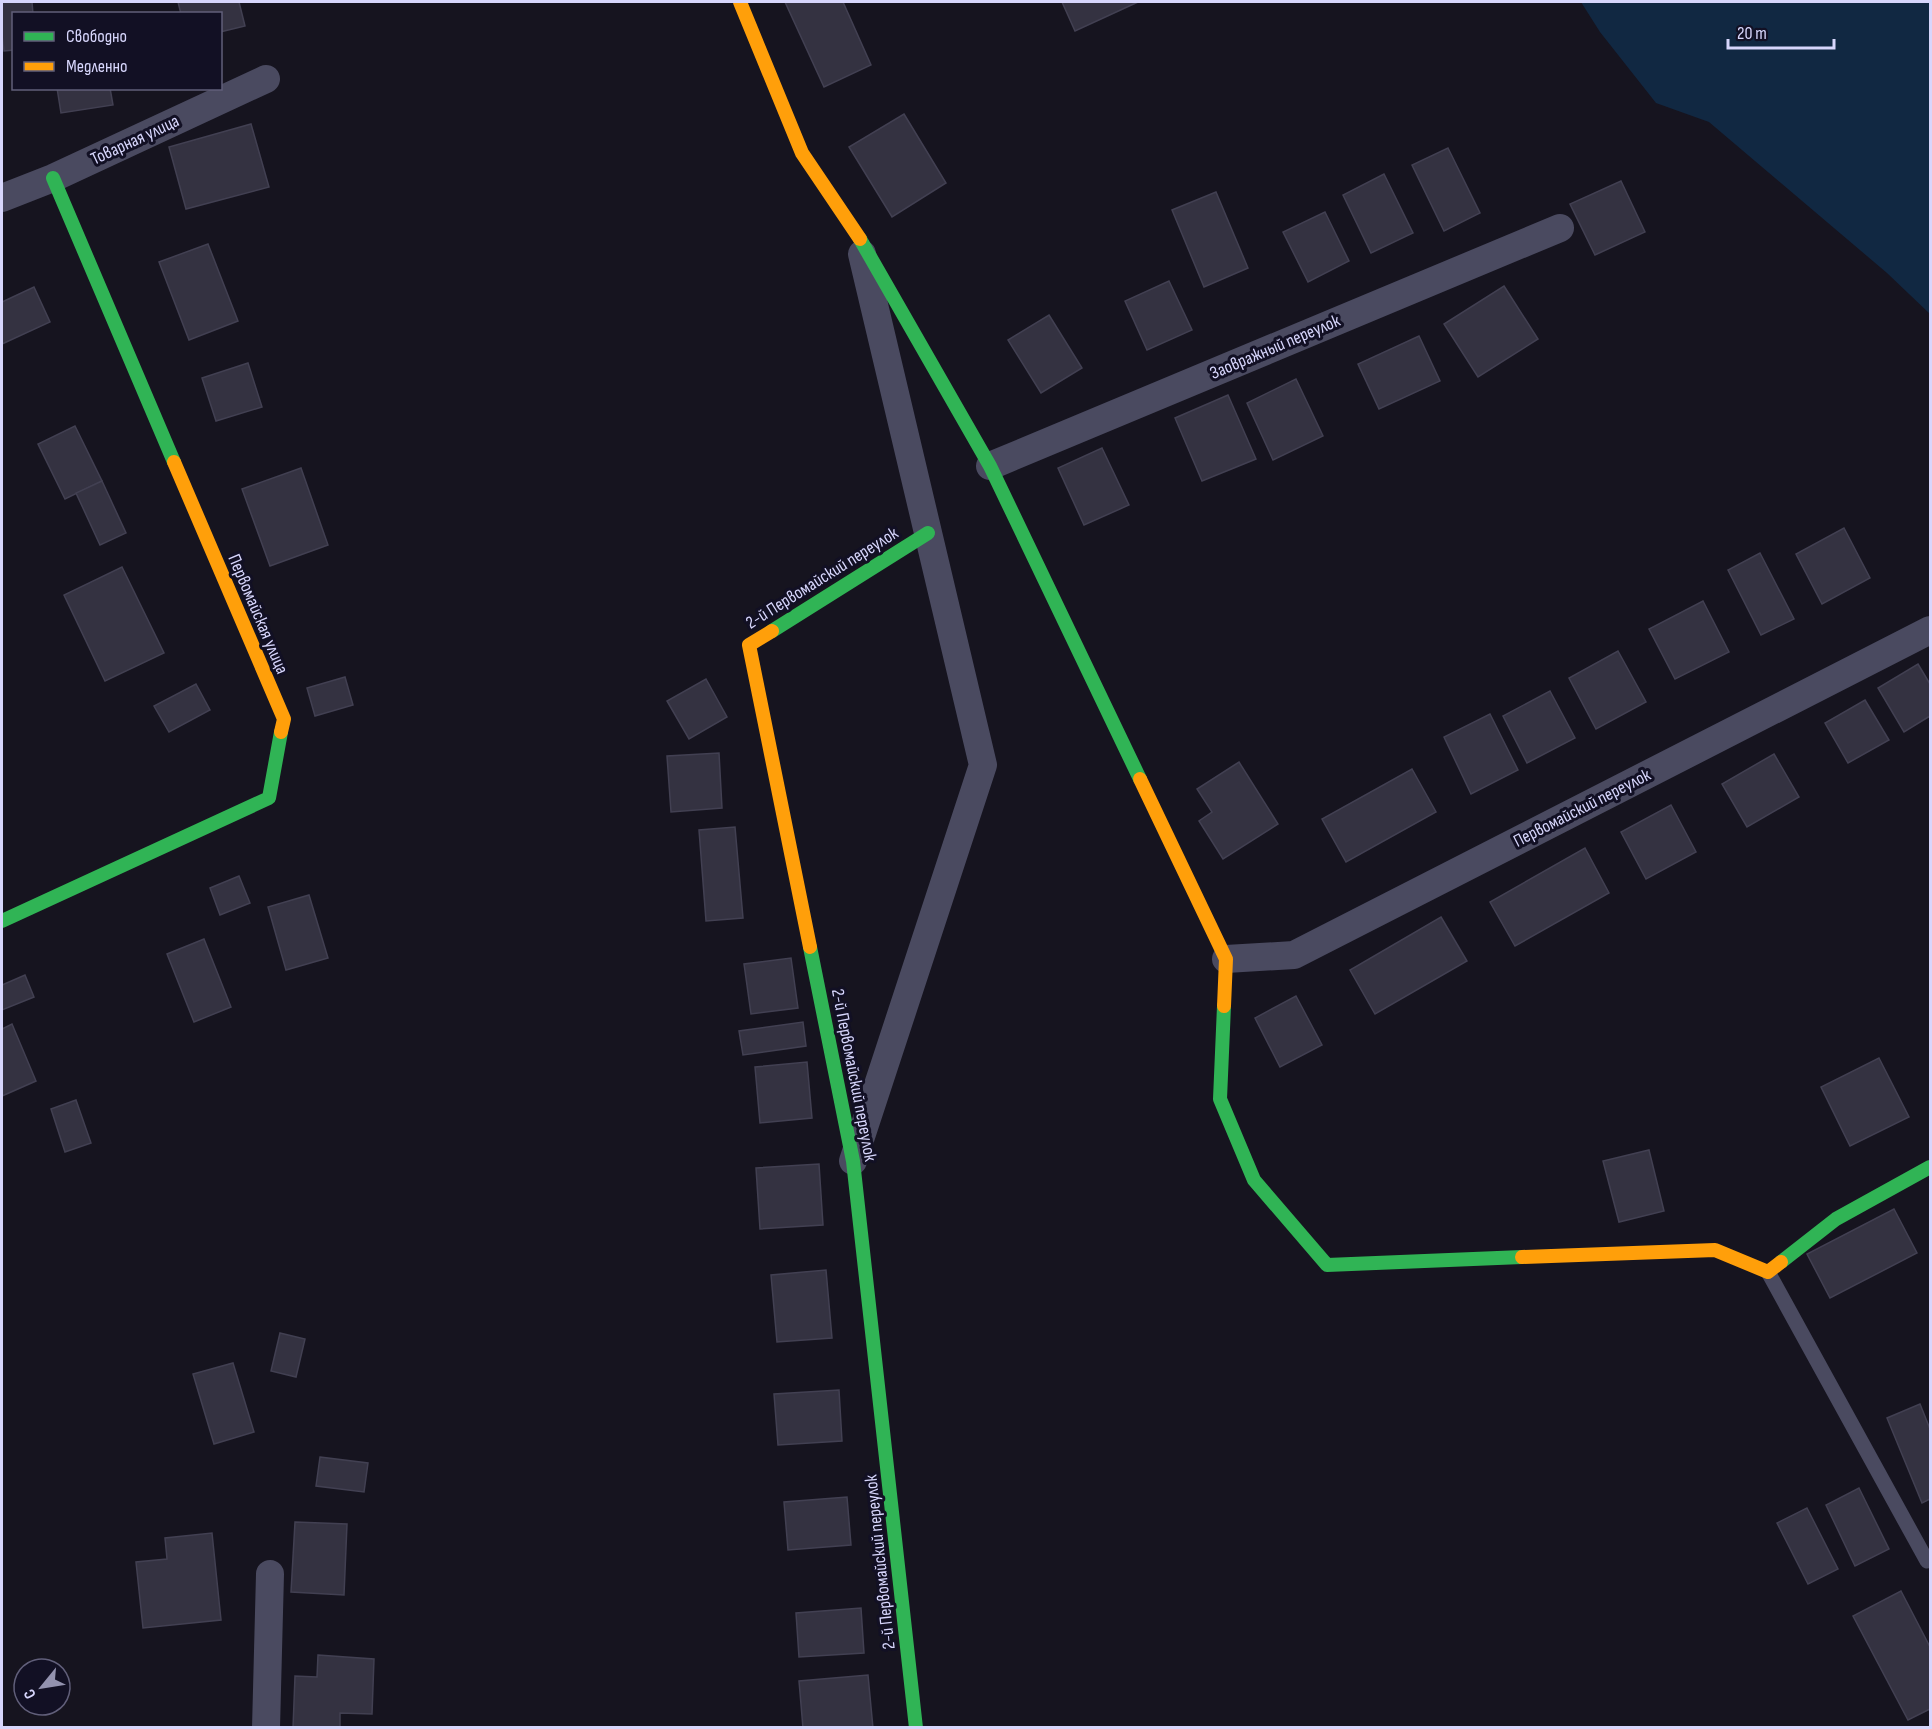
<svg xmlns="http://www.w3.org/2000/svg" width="1932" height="1729" font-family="'Sofia Sans Condensed',sans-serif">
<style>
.water{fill:#112842}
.building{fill:#343241;stroke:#424052;stroke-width:1.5}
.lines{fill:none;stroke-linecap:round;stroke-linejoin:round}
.lane{stroke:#4a4a60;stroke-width:15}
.street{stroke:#4a4a60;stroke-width:28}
.fast{stroke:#30b455;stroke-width:14}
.slow{stroke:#ff9f0a;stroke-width:14}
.labels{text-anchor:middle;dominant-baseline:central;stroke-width:6;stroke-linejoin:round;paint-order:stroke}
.street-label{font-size:18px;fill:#d7d6fc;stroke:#121024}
</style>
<rect width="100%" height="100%" fill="#16141f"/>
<path class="water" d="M1581,2h349v312l-43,-41 -178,-151 -53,-19 -56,-71z"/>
<g class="building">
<path d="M2,2h30l1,12h-19v36l-10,1 -2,-16z"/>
<path d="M178,2h61l6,24 -25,6v-18h-39z"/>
<path d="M785,2h58l28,63 -47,22z"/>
<path d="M1062,2h76l-63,29z"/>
<path d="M57,88h53l3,17 -52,8z"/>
<path d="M904,114l42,69 -54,34 -43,-70z"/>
<path d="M251,124l18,63 -83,22 -17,-62z"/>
<path d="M1448,148l32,65 -36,18 -32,-66z"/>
<path d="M1384,174l29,59 -42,20 -28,-58z"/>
<path d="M1621,181l24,51 -50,23 -25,-51z"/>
<path d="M1216,192l32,76 -44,19 -32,-77z"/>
<path d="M1325,212l24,49 -41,21 -25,-50z"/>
<path d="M208,244l30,77 -49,19 -30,-78z"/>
<path d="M1169,281l23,49 -45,20 -22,-49z"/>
<path d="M1504,286l34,53 -60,38 -34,-53z"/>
<path d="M34,287l16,35 -48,22v-42z"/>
<path d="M1049,315l33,53 -41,25 -33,-53z"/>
<path d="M1419,336l21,45 -61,28 -21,-45z"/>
<path d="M248,363l14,44 -46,14 -14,-43z"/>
<path d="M1296,379l27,57 -50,24 -26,-57z"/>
<path d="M1228,395l28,64 -54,22 -27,-63z"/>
<path d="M75,426l27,55 -37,18 -27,-55z"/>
<path d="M1102,448l27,57 -45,20 -26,-57z"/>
<path d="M301,468l27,77 -58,21 -28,-77z"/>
<path d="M102,481l24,52 -26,12 -24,-52z"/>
<path d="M1844,528l26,50 -48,26 -26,-50z"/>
<path d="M1760,553l34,66 -33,16 -33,-65z"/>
<path d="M122,567l42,86 -59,28 -41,-86z"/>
<path d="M1703,601l26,51 -54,27 -26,-50z"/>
<path d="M1618,651l28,51 -50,27 -27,-51z"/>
<path d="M1918,664l12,20v32l-26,16 -26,-44z"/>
<path d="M345,677l8,28 -38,11 -8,-28z"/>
<path d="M706,679l21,38 -38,22 -22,-38z"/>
<path d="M196,684l14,26 -41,22 -15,-26z"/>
<path d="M1550,691l25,47 -48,25 -24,-47z"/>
<path d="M1865,700l24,40 -41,23 -23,-40z"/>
<path d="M1490,714l28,56 -47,24 -27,-57z"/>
<path d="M719,753l3,55 -51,4 -4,-56z"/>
<path d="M1774,754l25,43 -52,30 -25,-43z"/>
<path d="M1239,762l39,62 -55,35 -24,-38 13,-9 -15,-23z"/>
<path d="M1412,769l24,43 -90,50 -24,-43z"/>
<path d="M1671,805l25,47 -50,27 -25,-47z"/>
<path d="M735,827l8,91 -37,3 -7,-91z"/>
<path d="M1585,848l24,45 -94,53 -25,-44z"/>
<path d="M239,876l11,27 -30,12 -10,-27z"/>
<path d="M309,895l19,63 -42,12 -18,-63z"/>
<path d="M1441,917l26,44 -92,53 -25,-44z"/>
<path d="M204,939l27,68 -37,15 -27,-68z"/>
<path d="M791,958l7,50 -47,6 -7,-50z"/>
<path d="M25,975l9,22 -32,13v-25z"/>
<path d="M1296,996l26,49 -42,22 -25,-49z"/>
<path d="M803,1022l3,24 -63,9 -4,-24z"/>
<path d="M12,1024l24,57 -34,15v-67z"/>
<path d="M1879,1058l30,59 -59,29 -29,-59z"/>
<path d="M807,1062l5,56 -52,5 -5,-56z"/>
<path d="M76,1100l15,43 -26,9 -14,-43z"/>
<path d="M1649,1150l15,61 -45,11 -16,-61z"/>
<path d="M819,1164l4,61 -63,4 -4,-61z"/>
<path d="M1894,1209l23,44 -87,45 -23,-44z"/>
<path d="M826,1270l6,68 -55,4 -6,-67z"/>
<path d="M280,1333l25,6 -9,38 -25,-6z"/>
<path d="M233,1363l21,69 -40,12 -21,-70z"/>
<path d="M839,1390l3,51 -64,4 -4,-51z"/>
<path d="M1920,1404l10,25v70l-8,4 -35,-85z"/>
<path d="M320,1457l48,6 -4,29 -48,-6z"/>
<path d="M1859,1488l30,61 -34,17 -29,-61z"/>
<path d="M847,1497l4,48 -63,5 -4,-48z"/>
<path d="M1807,1508l31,61 -30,15 -31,-61z"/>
<path d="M295,1522l52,2 -3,71 -53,-3z"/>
<path d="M212,1533l9,87 -78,8 -7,-66 31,-3 -2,-21z"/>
<path d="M1901,1591l29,56v62l-22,11 -55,-104z"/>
<path d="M861,1608l3,45 -65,4 -3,-44z"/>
<path d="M318,1655l56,4 -2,55 -32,-1v15h-47l2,-52 22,1z"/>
<path d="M868,1675l5,53h-70l-4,-47z"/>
</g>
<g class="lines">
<path class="lane" d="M1768,1272l159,289"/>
<g class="street">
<path d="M2,198l51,-20 213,-99"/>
<path d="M990,466l570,-238"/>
<path d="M1226,959l68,-4 636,-325"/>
<path d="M853,1161l130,-396 -121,-511"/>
<path d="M266,1728l4,-154"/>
</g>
<g class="fast">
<path d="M53,178l121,284"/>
<path d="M860,239l130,227 150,313"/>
<path d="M772,631l156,-98"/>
<path d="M2,921l267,-123 12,-66"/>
<path d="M810,947l43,214 63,567"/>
<path d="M1224,1006l-4,93 34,81 73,85 195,-8"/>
<path d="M1781,1262l55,-43 94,-52"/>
</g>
<g class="slow">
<path d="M740,2l62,151 58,86"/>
<path d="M174,462l110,257 -3,13"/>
<path d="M772,631l-23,14 61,302"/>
<path d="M1140,779l86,180 -2,47"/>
<path d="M1522,1257l193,-7 53,22 13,-10"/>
</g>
</g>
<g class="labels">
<g class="street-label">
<text transform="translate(135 140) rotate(-25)">Товарная улица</text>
<text transform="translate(1275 347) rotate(-23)">Заовражный переулок</text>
<text transform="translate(822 578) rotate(-32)">2-й Первомайский переулок</text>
<text transform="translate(258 614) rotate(67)">Первомайская улица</text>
<text transform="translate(1582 808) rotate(-27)">Первомайский переулок</text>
<text transform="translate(854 1075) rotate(79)">2-й Первомайский переулок</text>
<text transform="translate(880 1562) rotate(-96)">2-й Первомайский переулок</text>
</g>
</g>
<rect width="1932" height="1729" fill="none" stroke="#d7d6fc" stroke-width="6"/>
<rect x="12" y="12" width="210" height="78" fill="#121024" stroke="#615f7a" stroke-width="1.5"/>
<rect x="24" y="32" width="30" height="9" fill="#30b455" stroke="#615f7a" stroke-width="1.5"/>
<text x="66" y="42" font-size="18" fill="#d7d6fc">Свободно</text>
<rect x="24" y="62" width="30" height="9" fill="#ff9f0a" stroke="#615f7a" stroke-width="1.5"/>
<text x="66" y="72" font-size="18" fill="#d7d6fc">Медленно</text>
<g transform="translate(42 1687) rotate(240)"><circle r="28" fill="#121024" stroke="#615f7a" stroke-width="1.5"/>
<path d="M0-4.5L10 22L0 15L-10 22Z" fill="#9392af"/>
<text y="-9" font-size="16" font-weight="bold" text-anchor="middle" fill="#d7d6fc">С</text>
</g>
<path d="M1728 39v9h106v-9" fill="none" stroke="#d7d6fc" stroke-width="3"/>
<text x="1737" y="39" font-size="18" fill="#d7d6fc" stroke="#121024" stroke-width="4.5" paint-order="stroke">20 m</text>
</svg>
